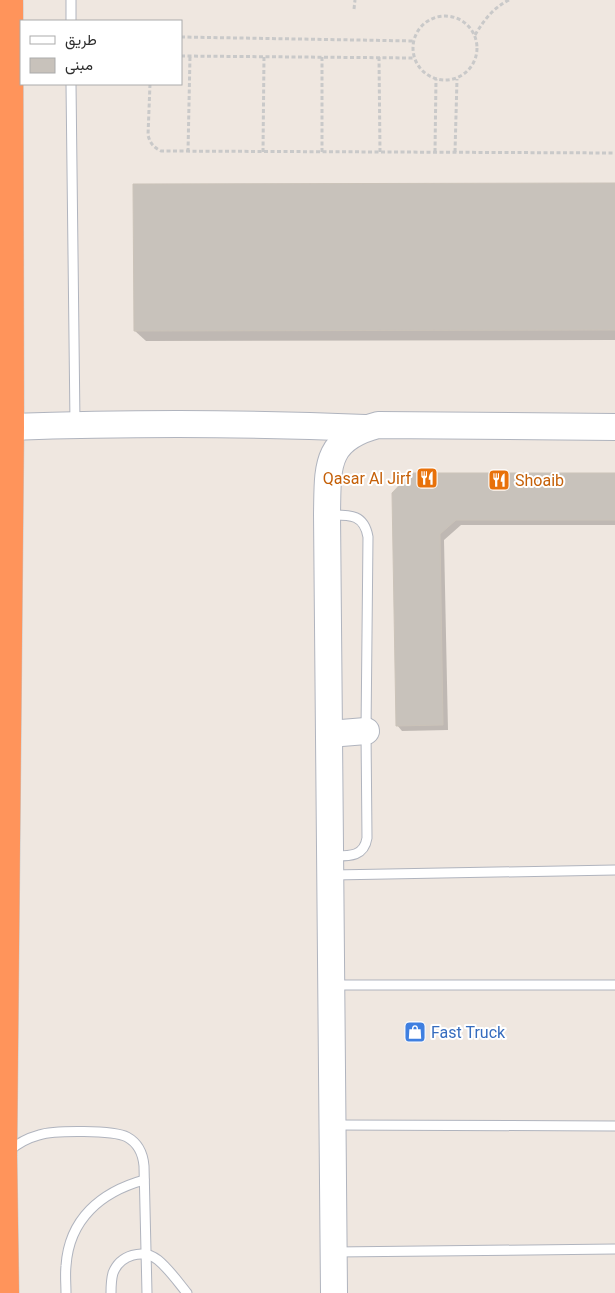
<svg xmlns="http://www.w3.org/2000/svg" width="615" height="1293" font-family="Roboto,Vazirmatn,sans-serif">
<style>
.shadow{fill:#0003}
.building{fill:#c8c2bb;stroke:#cbc3b9}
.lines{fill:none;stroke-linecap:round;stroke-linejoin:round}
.lane-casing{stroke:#b0b4be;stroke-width:11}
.secondary-casing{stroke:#b0b4be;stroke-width:28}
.highway-casing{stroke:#c9c9c9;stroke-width:29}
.path{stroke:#c9c9c9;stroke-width:3;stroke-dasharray:4 2.5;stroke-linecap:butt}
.lane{stroke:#fff;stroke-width:9}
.secondary{stroke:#fff;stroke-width:26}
.highway{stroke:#ff945b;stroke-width:28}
.labels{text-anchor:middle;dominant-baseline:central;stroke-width:4;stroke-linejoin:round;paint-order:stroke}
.food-label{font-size:16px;fill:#c56008;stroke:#fff;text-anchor:end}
.shop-label{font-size:16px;fill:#366cbe;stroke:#fff;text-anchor:start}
</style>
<rect width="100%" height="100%" fill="#efe7e0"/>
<g class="shadow">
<path d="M615,184v156l-469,1 -11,-10z"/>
<path d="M615,474v51h-154l-17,15 4,190 -46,1 -5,-6 -4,-232z"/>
</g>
<g class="building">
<path d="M615,183v147l-481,1 -1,-147z"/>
<path d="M411,473h204v47h-159l-16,14 3,191 -47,1 -4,-233z"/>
</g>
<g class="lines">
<g class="lane-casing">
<g id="lane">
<path d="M71,21v-21"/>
<path d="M71,84l4,339"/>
<path d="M329,515c19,0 35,-2 39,22l-2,194 1,107c-3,19 -18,18 -34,18"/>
<path d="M333,875l282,-5"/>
<path d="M334,985h281"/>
<path d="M335,1125l280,1"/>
<path d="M9,1151c9,-8 19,-13 30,-16 15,-5 75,-5 88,2 11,6 16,17 17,29l3,127"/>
<path d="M335,1252l280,-3"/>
<path d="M66,1293c0,-9 -1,-18 0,-27 3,-47 35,-74 78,-86"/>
<path d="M111,1293c0,-7 0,-13 2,-20 7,-18 30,-25 45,-13 11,9 20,22 29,33"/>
</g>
</g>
<g class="secondary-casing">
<g id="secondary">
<path d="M10,427c118,-4 237,-4 355,1"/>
<path d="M329,734l37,-3"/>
<path d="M334,1293l-7,-779c1,-47 -3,-75 51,-89l237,2"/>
</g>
</g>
<g class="highway-casing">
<path id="highway" d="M5,1293l-2,-137 7,-729 -1,-427"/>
</g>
<g class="path">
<path d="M354,9l1,-9"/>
<circle cx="445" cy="48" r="32"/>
<path d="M475,35c9,-15 18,-27 34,-35"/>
<path d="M181,37l233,4"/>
<path d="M181,56l233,2"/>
<path d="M379,57l1,95"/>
<path d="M150,84l-2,51c2,8 5,12 13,16l454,2"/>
<path d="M188,152l2,-96"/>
<path d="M263,152l1,-96"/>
<path d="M322,152v-95"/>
<path d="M435,152l1,-73"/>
<path d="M455,152l2,-73"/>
</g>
<use href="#lane" class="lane"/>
<use href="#secondary" class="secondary"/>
<use href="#highway" class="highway"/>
</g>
<defs>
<g id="restaurant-square" transform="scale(1.125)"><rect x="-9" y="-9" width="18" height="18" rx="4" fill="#e8710a" stroke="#fff"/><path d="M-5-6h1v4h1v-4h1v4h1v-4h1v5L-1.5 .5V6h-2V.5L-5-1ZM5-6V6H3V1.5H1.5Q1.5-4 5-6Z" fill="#fff"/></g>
<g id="shop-square" transform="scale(1.125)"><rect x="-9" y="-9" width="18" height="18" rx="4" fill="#3f7fe0" stroke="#fff"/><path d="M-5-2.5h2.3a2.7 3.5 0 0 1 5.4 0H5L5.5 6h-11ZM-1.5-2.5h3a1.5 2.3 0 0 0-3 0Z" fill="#fff"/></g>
</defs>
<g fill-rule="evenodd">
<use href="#restaurant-square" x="427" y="478"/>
<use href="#restaurant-square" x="499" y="480"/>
<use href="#shop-square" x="415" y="1032"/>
</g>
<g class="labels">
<g class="food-label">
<text x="411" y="478">Qasar Al Jirf</text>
<text x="515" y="480" text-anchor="start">Shoaib</text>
</g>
<g class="shop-label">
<text x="431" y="1032">Fast Truck</text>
</g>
</g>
<rect x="20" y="20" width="162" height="65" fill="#ffffff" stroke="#ababab"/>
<rect x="30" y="36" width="25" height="8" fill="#ffffff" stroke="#ababab"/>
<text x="65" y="45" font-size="15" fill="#2e2e2e">طريق</text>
<rect x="30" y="58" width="25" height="15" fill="#c8c2bb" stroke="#ababab"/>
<text x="65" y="70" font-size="15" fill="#2e2e2e">مبنى</text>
</svg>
